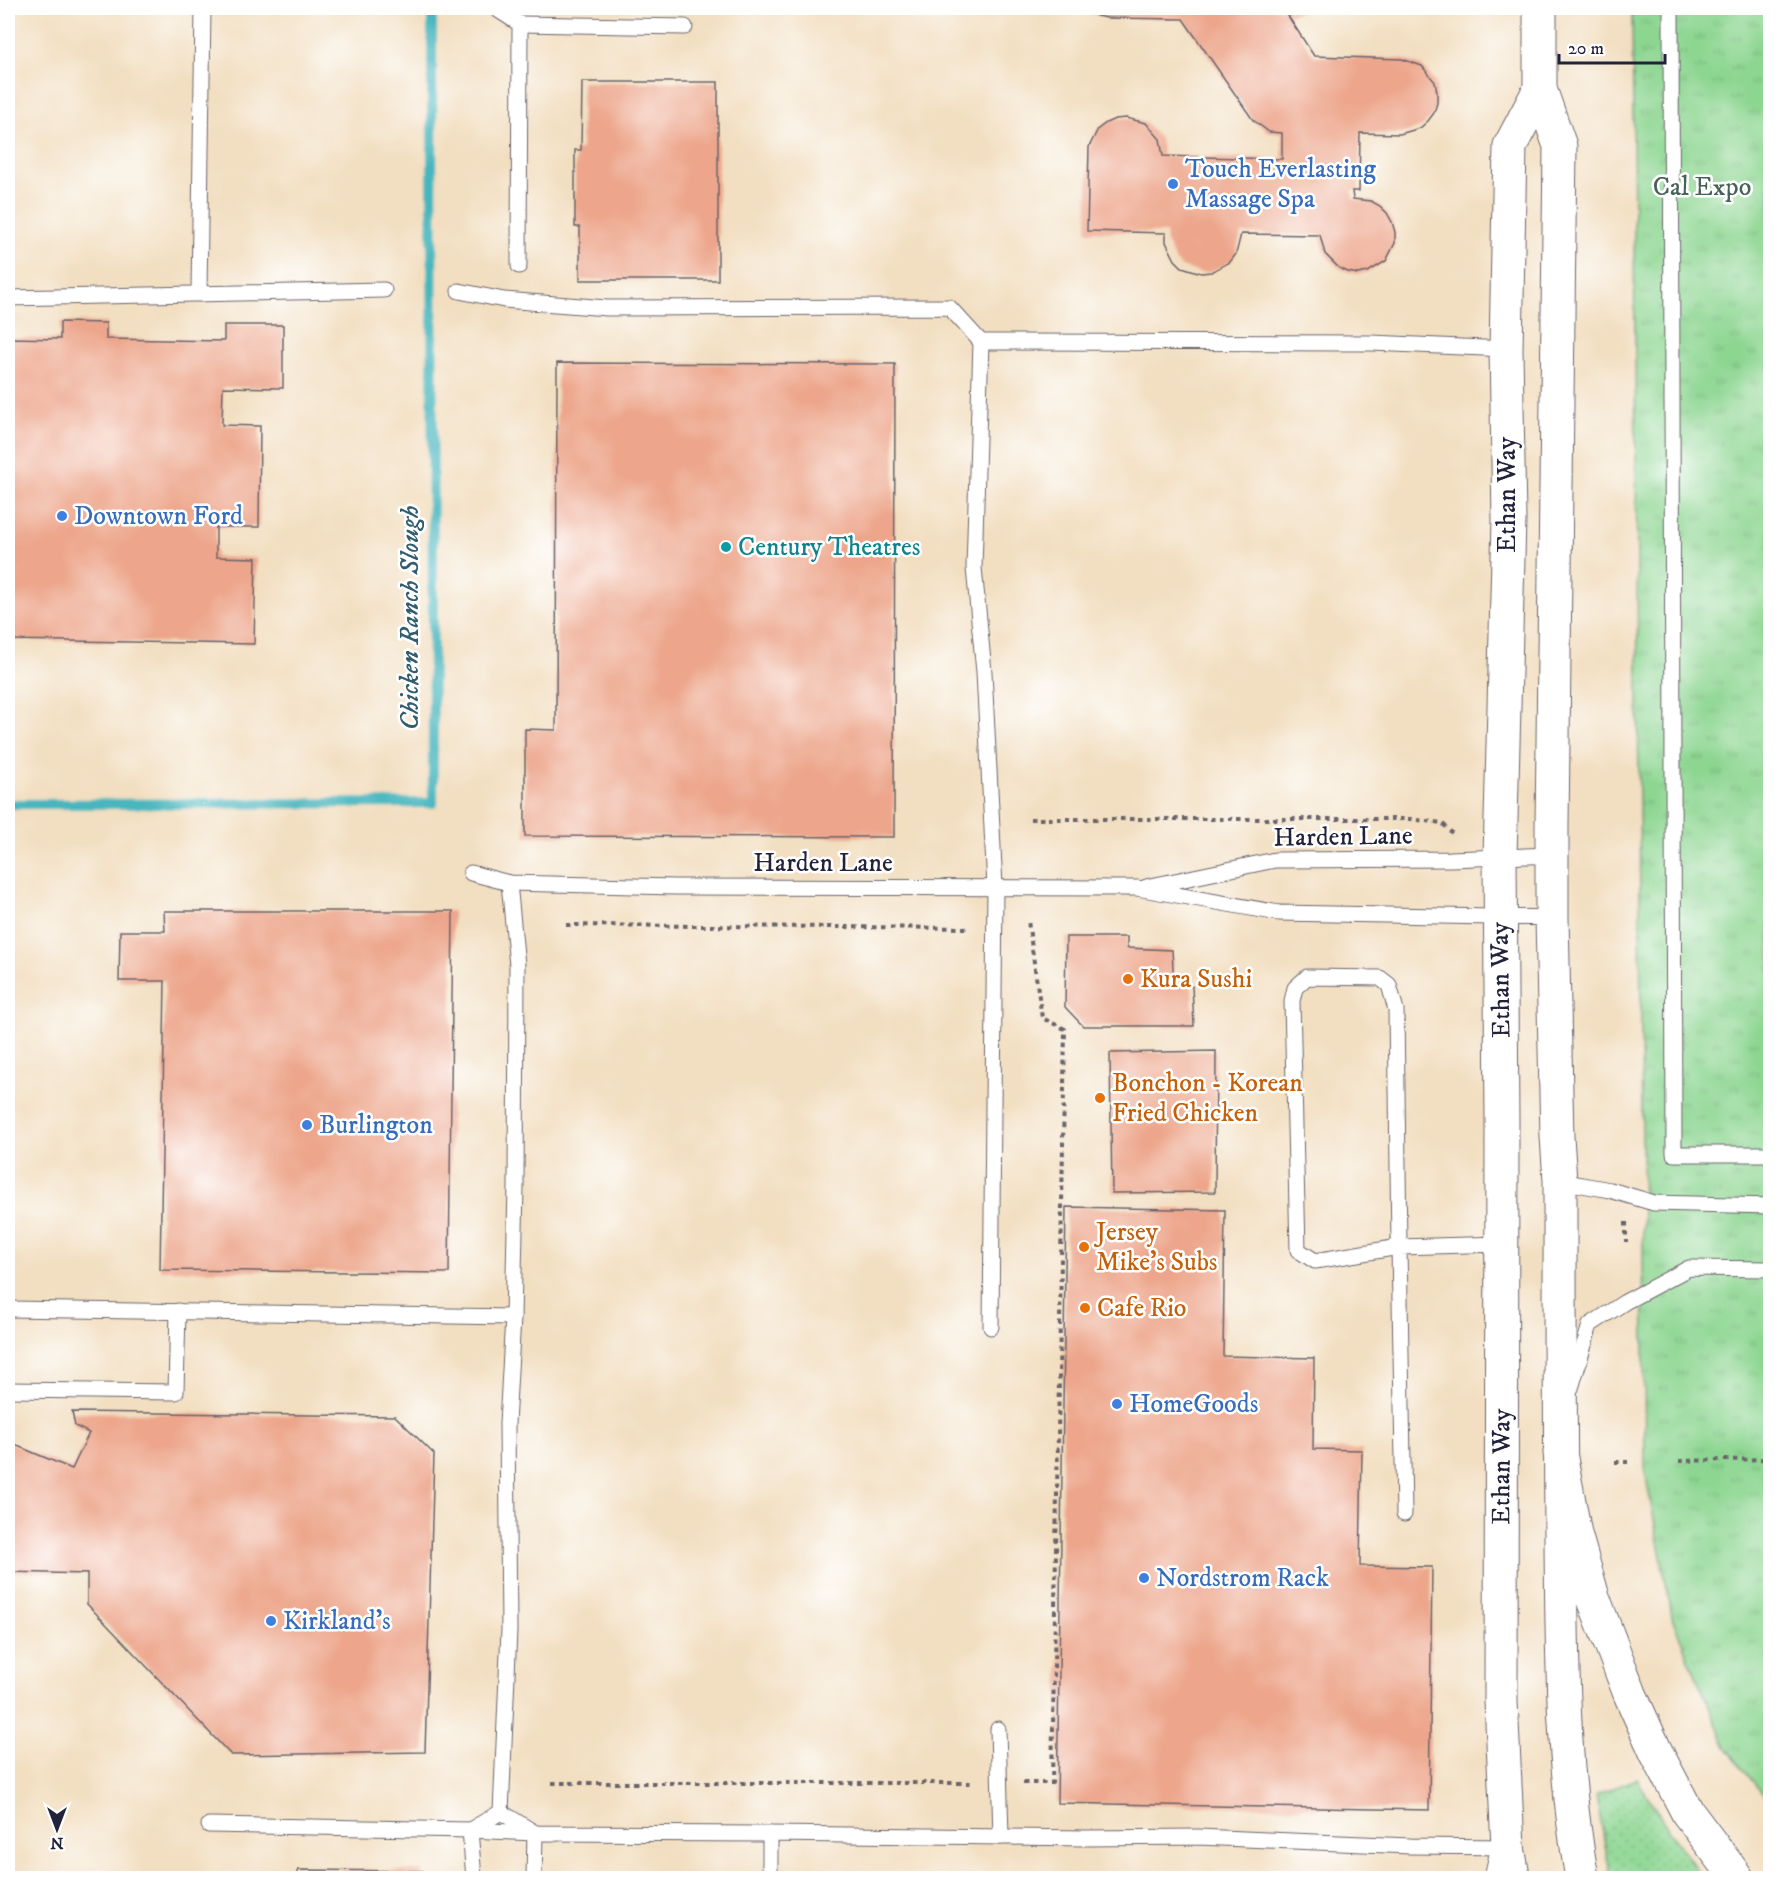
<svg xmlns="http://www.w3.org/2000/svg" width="1778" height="1886" font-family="'IM FELL DW Pica',serif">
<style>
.grass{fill:url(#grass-dots);stroke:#587c66;stroke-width:1.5}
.park{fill:url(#park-tufts);stroke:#587c66;stroke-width:1.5}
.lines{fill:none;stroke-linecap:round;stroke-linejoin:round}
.stream{stroke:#47b6be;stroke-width:10}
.building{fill:#eda68b}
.lane-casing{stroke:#6b646a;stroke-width:17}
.secondary-casing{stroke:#6b646a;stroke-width:35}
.primary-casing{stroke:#6b646a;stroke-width:35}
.path{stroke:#6b646a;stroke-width:4;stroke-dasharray:4.5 4.5;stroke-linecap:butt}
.lane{stroke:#fff;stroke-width:15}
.secondary{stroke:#fff;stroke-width:33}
.primary{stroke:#fff;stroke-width:33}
.shop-dot{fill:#3f7fe0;stroke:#fff;stroke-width:2}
.culture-dot{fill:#0f9aa8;stroke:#fff;stroke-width:2}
.food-dot{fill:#e8710a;stroke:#fff;stroke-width:2}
.labels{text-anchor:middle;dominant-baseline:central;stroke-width:5;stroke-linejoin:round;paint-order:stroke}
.shop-label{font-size:26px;fill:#366cbe;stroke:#fff;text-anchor:start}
.park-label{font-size:26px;fill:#476159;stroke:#fff}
.street-label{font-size:26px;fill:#22223b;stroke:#fff}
.culture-label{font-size:26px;fill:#0d838f;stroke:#fff;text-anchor:start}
.food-label{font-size:26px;fill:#c56008;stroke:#fff;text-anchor:start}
.water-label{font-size:27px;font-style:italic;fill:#315d6f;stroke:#fff}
</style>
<defs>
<pattern id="grass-dots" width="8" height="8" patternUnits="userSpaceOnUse" patternTransform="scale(1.5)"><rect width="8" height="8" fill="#8dd691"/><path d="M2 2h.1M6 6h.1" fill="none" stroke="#79b77e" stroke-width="1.8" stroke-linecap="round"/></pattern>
<pattern id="park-tufts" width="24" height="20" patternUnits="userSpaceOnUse" patternTransform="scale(1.5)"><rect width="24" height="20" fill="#8dd691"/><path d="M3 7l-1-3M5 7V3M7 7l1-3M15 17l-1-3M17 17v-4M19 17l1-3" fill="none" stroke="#79b77e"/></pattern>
</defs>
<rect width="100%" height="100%" fill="#fff"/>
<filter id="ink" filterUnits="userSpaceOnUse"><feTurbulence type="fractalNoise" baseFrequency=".0167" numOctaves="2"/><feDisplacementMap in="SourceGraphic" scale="12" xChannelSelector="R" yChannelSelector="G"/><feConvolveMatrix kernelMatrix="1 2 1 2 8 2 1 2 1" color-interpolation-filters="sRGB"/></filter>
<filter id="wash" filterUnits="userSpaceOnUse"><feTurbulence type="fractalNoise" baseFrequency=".008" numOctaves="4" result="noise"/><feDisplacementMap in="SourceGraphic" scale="24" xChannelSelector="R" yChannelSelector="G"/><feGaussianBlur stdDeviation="1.35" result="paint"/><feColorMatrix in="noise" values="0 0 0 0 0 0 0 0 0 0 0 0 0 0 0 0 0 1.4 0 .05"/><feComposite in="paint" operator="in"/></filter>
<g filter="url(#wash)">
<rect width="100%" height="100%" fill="#f2dec0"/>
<path class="grass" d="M1637,1779l34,55 32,44h-92l-15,-83z"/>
<path class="park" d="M1632,8h138v1795l-43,-54 -54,-128 -28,-149z"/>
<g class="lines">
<path class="stream" d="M8,804l425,-1 -1,-795"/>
</g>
<g id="blocks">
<g class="building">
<path d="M1082,8h224l-18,8 26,40 88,3 20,7 13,16 2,10v11l-3,10 -6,8 -8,7 -20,6 -40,-1 -1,58h-7l1,8 18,2 9,5 7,7 5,9 3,10v11l-9,18 -18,11 -10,2 -10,-2 -9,-4 -14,-14 -5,-19 -79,-1 -5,20 -6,8 -19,10 -10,1 -19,-6 -7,-7 -9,-18v-9l-79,-2 2,-84 9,-18 8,-6 9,-4 11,-1 20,5 14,16 3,17 119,3v-26l-13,-1 -16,-12 -70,-101 -76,-1 -10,-2z"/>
<path d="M582,82h136v198h-138v-53h-5v-77h6z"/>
<path d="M60,322l46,1v16l118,2v-16h59v63l-60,-1 -1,38 38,1 -1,101h-43v30l40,1 -2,86 -246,-4v-302l52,1z"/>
<path d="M557,363l338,1 -1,473 -369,-1v-107l31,1z"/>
<path d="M164,911h289l-4,362 -289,-3 5,-289h-46l1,-50h45z"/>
<path d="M1066,937h61v11l45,2 2,36h18l2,40h-111l-18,-19z"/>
<path d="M1216,1051l-1,141 -103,1 -2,-140z"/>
<path d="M1066,1207l159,3 -2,146 91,2 -1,91 49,1 -2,116 72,1 -3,243 -372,-7z"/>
<path d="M72,1412l323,4 39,38 -9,298 -194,3 -144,-151v-30l-79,-2v-130l64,27 17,-36 -14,-7z"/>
<path d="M298,1870l125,1v7h-125z"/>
</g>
</g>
</g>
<g filter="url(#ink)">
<use href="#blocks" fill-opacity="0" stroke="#6b646a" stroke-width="1.5"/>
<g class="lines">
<g class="lane-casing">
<g id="lane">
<path d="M495,8l25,16 -1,242"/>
<path d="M1671,8l3,1146h96"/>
<path d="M520,24l165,3"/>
<path d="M459,291l45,9 103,8 342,-1 32,35 391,1 134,6"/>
<path d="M199,294l4,-286"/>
<path d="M8,298l376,-8"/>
<path d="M981,342l-7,226 10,104 11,215 -4,440"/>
<path d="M471,873l38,10 166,4 462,1 142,25 273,5"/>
<path d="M1146,887l129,-27 175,-1 102,-4"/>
<path d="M1307,977l73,1 9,7 7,25 3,237 -84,14 -17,-11 -6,-249 3,-13z"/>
<path d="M1560,1181l50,9 44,13 116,3"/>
<path d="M8,1309l505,8"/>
<path d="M1571,1388l19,-63 35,-23 64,-34 81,1"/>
<path d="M8,1390l168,2 2,-81"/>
<path d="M1404,1514l-5,-267 103,-3"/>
<path d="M998,1729l3,108"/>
<path d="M501,1812l8,-182 -2,-206 6,-107 3,-130 1,-222 -8,-82"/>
<path d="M501,1812l34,21 -1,45"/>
<path d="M209,1825l261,5 65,3 235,1"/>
<path d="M474,1878l-4,-48 31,-18"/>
<path d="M770,1878v-44l316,4 112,-1 212,9 98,1"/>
</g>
</g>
<g class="secondary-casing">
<g id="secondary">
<path d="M1540,8v81l20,57 -8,681v91l5,219 3,44c0,120 0,239 1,359 1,113 1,227 21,338"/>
<path id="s1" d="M1513,1876l-5,-29 -7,-146 1,-578 -2,-266 9,-337 -3,-171 4,-203 30,-57"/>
</g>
</g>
<g class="primary-casing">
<g id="primary">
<path d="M1560,1453l15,81 18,63 37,97 26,58 32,61 49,65"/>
<path d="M1501,1878l7,-31"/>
</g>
</g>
<g class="path">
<path d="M1030,819h380l32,4 10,10"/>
<path d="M566,925l404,3"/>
<path d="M1626,1222v20"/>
<path d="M1679,1461l91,-2"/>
<path d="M1615,1462h13"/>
<path d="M552,1783h422"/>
<path d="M1023,1783h29l13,-754 -23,-11 -14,-97"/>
</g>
<use href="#lane" class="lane"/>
<use href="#secondary" class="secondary"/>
<use href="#primary" class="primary"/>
</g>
</g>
<g class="shop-dot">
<circle cx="1173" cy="184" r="6"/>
<circle cx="62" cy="516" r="6"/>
<circle cx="307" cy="1125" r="6"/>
<circle cx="1117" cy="1404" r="6"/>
<circle cx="1144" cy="1578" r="6"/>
<circle cx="271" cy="1621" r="6"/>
</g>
<circle class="culture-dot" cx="726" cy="547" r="6"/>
<g class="food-dot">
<circle cx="1128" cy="979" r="6"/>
<circle cx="1100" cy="1098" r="6"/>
<circle cx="1084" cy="1247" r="6"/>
<circle cx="1085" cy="1308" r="6"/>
</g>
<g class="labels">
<g class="shop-label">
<text x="1185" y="169">Touch Everlasting<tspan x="1185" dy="30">Massage Spa</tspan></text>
<text x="74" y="516">Downtown Ford</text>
<text x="319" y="1125">Burlington</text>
<text x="1129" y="1404">HomeGoods</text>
<text x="1156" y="1578">Nordstrom Rack</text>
<text x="283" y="1621">Kirkland's</text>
</g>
<g class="park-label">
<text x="1702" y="187">Cal Expo</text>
</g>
<g class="street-label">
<text transform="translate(1507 495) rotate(-90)">Ethan Way</text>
<text transform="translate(1343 837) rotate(-1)">Harden Lane</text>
<text x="823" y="863">Harden Lane</text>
<text transform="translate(1501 980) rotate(-91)">Ethan Way</text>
<text stroke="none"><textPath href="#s1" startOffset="410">Ethan Way</textPath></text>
</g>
<g class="culture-label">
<text x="738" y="547">Century Theatres</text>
</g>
<g class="food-label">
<text x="1140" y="979">Kura Sushi</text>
<text x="1112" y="1083">Bonchon - Korean<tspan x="1112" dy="30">Fried Chicken</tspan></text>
<text x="1096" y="1232">Jersey<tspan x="1096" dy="30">Mike's Subs</tspan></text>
<text x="1097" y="1308">Cafe Rio</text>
</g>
<g class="water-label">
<text transform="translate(410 618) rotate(-90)">Chicken Ranch Slough</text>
</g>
</g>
<rect width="1778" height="1886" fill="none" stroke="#fff" stroke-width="30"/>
<g transform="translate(57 1829) rotate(180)" stroke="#ffffff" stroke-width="4.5" paint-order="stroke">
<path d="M0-4.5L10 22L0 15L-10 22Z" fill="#22223b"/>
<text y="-9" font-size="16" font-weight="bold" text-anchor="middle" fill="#22223b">N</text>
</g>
<path d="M1559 54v9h106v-9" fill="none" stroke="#22223b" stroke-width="3"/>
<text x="1568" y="54" font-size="18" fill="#22223b" stroke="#ffffff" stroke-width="4.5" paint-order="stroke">20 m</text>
</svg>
